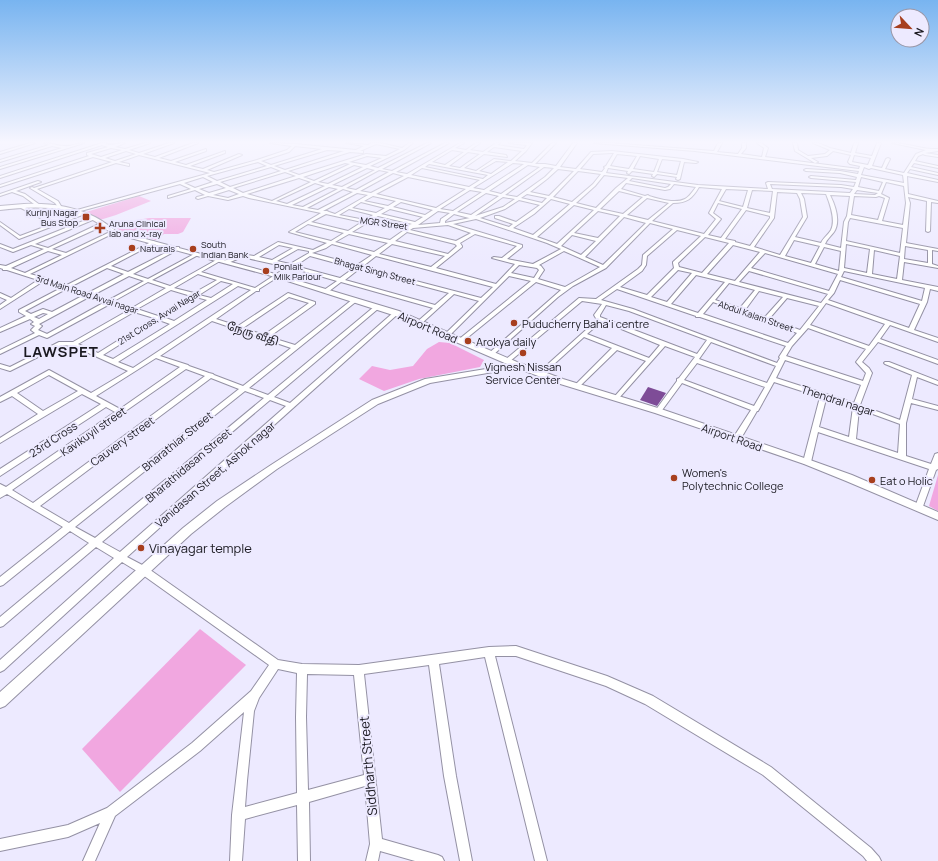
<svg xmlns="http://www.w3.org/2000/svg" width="938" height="861" font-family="Manrope,'Noto Sans Tamil',sans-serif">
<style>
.green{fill:#f1a7e0}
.building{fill:#7e4c97}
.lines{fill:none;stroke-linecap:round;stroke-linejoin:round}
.minor-casing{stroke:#9491a4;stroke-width:2}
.tertiary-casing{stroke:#9491a4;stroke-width:2}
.minor{fill:#fff;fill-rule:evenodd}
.tertiary{fill:#fff;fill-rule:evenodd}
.poi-dot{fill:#a73f1e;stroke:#edeaff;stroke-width:1.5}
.labels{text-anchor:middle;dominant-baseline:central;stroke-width:4;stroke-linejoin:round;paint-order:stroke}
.far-poi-label{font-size:9px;fill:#1a1920;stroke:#edeaff;text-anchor:start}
.far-street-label{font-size:9px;fill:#1a1920;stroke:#edeaff}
.poi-label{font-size:11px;fill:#1a1920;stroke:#edeaff;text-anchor:start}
.street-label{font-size:11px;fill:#1a1920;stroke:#edeaff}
.near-poi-label{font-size:13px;fill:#1a1920;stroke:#edeaff;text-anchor:start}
.near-street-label{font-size:13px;fill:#1a1920;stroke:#edeaff}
.district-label{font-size:15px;font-weight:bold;letter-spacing:1px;fill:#1a1920;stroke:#edeaff}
</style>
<rect width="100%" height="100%" fill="#edeaff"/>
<g class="green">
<path d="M139,196l12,5 -35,14 -16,5 -17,-7z"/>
<path d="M149,218h42l-8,14 -5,2h-14l-8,6 -40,-11 21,-9z"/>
<path d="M439,342l11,1 34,17 -4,7 -61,12 -35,12 -25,-12 13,-13 18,4 23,-4 14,-17z"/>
<path d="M938,475v36l-9,-5z"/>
<path d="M200,629l46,36 -126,127 -38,-43z"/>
</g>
<path class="building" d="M648,387l18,6 -9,13 -17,-6z"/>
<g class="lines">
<g class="minor-casing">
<g id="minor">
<path d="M30,143h5l-35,11v-2z"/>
<path d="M44,143c7,0 13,3 20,3 6,1 13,-3 20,-3l-84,26v-2l62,-19 -10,-2 -52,16v-2l49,-15z"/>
<path d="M102,143h5l-2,1c7,2 12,-1 20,-1l-10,4 10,2 20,-6h5l-21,7 10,3 30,-10h5l-31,11 12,3 38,-14h5l-39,15 12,3 35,-12v2l-31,11 11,3 39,-14v2l-35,13 13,3 36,-15 3,1 -35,15 7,2 43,-12 30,-10 5,-4 -22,-3 25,1 61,6 8,-4 -18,-3 22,2 4,-2h8l22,5 7,-5h4l-9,7 -34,16 8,2 49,-25h4l-49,26 10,2 53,-28h4l-53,29 11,2 53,-31h4l-9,5 11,2 10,-7h4l-10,7 13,2 13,-9h4l-3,2 27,4 3,-4 -18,-2h23l-6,8 -11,10 17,2 20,-20h4l-21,21h10l11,2 17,-23h4l-17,24 16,2 15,-17 21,-1 71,8 15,3 -2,1 -12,-1 -4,17 -2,1 -2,-1 1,-2 -20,-3 -3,3 -2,-1 1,-2 -21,-3 -3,3 -2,-1 1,-2 -20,-3 -2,5 92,12 70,4 -2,-6 2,-1 73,3 13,2 2,-5 -45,-4 -2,-1 2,-1 45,4 1,-3 -17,-4 -34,-2 -2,-1 2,-1 34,2 18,3 1,-3 -164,-20 -101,-8h15l105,8 4,-8h4l-5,9 21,2 4,-6v-5h4v5l-5,6 21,3 2,-9 -7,-5h4l7,5 -3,9 94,12 1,-3 -10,-2 -2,-2 3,-7 -18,-4 -6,5 -16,2 7,4 -3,1 -20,-12 -2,-8h4l1,7 10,6 17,-2 5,-4 -17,-7h5l12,5 21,5 3,-10h4l-3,10 17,3 5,-13h4l-9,23 10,2 4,-9 2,-1 2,1 -5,10 19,4 12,-19 10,-4 -34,-7c16,0 31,7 46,6v2l-13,2 13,2v2l-13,-2 -2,-1 -5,2 -3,5 23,5v2l-24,-5 -3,4 27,6v2l-28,-6 -3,4 31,7v2l-31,-6 1,18 30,7v2l-7,-1 -1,29 -2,1 -2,-1 1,-30 -19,-4 2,6 -4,40 32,6v2l-6,-1v14l6,2v2l-34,-6 -2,18 36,7v4l-8,-2 -3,13 -13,28 24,8v4l-48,-17 -10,14 58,21v4l-60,-22 -16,20 7,6 3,5 -12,32 40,15 12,-45 -27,-11 -1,-1 1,-1h4l49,19v4l-21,-8 -5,22 26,7v4l-27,-7 -5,20v33l25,8 4,-10 3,-1v16l-2,1 -14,39 -3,1 -3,-1 -1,-2 14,-38 -111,-37 -7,30 -1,2h-6l-1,-2 17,-65 -46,-15 -16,29h-1l-17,29h-3l-4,-2 18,-28 -69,-27 -22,30h-4l-1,-2 22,-30v-2l2,-1 16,-21 -30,-11 -46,52h-4l-1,-1 1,-1 31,-35 -29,-11 -37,36h-4l-1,-1 37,-37 -28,-11 -42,38h-4l-1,-1 1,-1 59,-53 -3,-5 8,-11 -20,-3 -73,61h-4l-1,-1 1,-1 74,-62 17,1 42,-30 4,-4 1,-10 30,-26 -23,-6 -44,45 -33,18 -15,11 -65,58 -2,1 -3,-2 1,-1 72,-63 -25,-8 -74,60h-4v-2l73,-59 -22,-5 -60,60h-4v-2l34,-33 -25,-7 -33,30h-4v-2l16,-14 -92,-26 -13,10h-4v-2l13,-9 -45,-13 -33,21v2h-3l-40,28 22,7 50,-33 27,9v2l-46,33 26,8 58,-46 2,-1 3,2 -109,88 19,7 107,-89h4v2l-105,89 16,6 104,-91 2,-1 3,2 -272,244 19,10 132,93 24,4 57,1 130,-18 27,-1 91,30 46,20 118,71 100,81 8,9 2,4h-14l-4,-5 -100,-81 -118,-71 -39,-18 -90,-30h-21l52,205h-12l-50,-204 -46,7 17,112 16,85h-12l-16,-85 -15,-111 -65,9 18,165 56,16 4,2 2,4h-29l-35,-10 -2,10h-12l4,-17 -5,-58 -56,16 1,59h-12l-1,-56 -52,14 -3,42h-12l2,-46 12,-103 -44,39 -85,65 -20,45h-12l17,-38 -32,14 -68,14v-12l68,-14 39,-17 85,-65 59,-52 18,-26 -129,-92 -18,-11 -118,108 -4,2v-12l114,-102 -18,-11 -93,79 -3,1v-10l89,-74 -19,-12 -67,54 -3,1v-9l63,-50 -56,-33 -7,4v-14l6,3 109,-75 -9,-5 -106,69v-7l101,-65 -19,-10 -82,49v-5l38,-24 -26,-18 -12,6v-5l49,-27 42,23 37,-22 -55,-25 -11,-1 -52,26 -10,-3v-4l10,3 49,-25h14l56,-32 -19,-6 -61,33 -2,1 -8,-3 -39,19v-4l35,-17 -4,-3 4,-4 -4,-2 3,-2 -4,-3 -30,13v-4l26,-12 -7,-4v-2l42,-22 -19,-6 -42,27v-4l7,-5 -7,-3v-4l11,5 27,-18 -31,-10h-4v-1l-3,-1v-3l6,1 38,-17 -13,-4 -18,7 -13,-5v-3l13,5 80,-32h2v2l-60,25 13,4 53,-25h4v2l-53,24 14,4 46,-22 4,1 -86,42 15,4v1l20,7 88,-45 2,1v1l-44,23 17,6 49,-25h2v2l-46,25 15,5 48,-26h2v2l-46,25 18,6 48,-27h2v2l-19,11 54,16 32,-21 -45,-10 -14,6h-4v-2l17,-7 13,2 24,-14 35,8 14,-7 -38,-11 32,-19 -72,-15 -6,-2 -15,4 -20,-4 -10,3 -2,-1 1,-1 8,-2 -10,-5 -27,8v-2l23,-7 -11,-5 -103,28v-2l133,-37 -71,-18 -20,7 10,2v2l-13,-3 -79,26 21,12 3,5 -2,1h-1l-3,-4 -25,-15 2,-1 2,1 78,-26 -19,-5 -93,30v-2l89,-29 -2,-1v-2l21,-6 -6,-2 -102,33v-2zM376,144l24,5 -14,7 -20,-2 -67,21 -11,-4 62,-19 13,1v-2h-3zM295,146l27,3 -51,16 -10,-4 28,-9zM494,147l28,4 -11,10 -17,-2 -18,12 -12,-3 20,-14 23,3 -1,-2 -19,-3zM111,148l11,2 -21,7 -10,-3zM327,150l17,1 -59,19 -11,-4zM452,150l12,2 -19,13 -13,-3zM126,151l10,3 -21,7 -10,-3zM468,152l12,2 -20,14 -11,-2zM612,153h2l-8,13 -2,1 1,1 -3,4 -22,-3 13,-15zM617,154l20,2 -8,13 -19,-3zM854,155l17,3 -3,7 -16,-3zM367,156l15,2 -16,7 -17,-3zM640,156l19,3 -5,13 -21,-3zM662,159l19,2 -4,14 -20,-3zM496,161l12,1 -17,12 -12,-3zM258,162l9,4 -50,15 -10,-5zM345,163l5,1 -36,17 -11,-4zM513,163l11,1 -40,26 -11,-2zM429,164l59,11 -5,4 -58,-12zM354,165l9,2 -35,17 -10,-2zM528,165l12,2 -39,27 -12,-3zM271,167l10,4 -51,16 -10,-5zM544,167l10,1 -9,9 -28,20 -12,-2zM864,167l5,2 2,-1 32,7 1,8 -43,-8zM367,168l8,2 -33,17 -10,-2zM422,168l58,12 -11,7 -58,-12zM558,169l16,2 -25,25 -19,-4 17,-13zM379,170l10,2 -33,18 -10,-2zM578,171l23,3 -8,10 -21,18 -19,-5zM285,172l11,4 -53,17 -10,-5zM393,173l11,3 -33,17 -11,-2zM604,175l24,3 -12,10 -20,20 -20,-5 19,-17zM203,177l10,5 -18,6 -11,-5zM408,177l58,12 -30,19 -60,-14zM861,177l22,5 -4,9 -21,-4zM299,178l12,4 -39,19 -25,-7zM632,178l39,6 -3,3 -3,1 -36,-7zM886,182l18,4 2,17 -3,22 -21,-4 7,-23 -8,-4zM315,183l10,3 -38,18 -11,-3zM626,183l39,7 5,-1 4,-5 22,3c-3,4 -7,10 -11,12 -10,5 -26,0 -36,-3l-1,-1 -3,1 -24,-7zM217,184l9,4 -17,5 -10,-4zM770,184l71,3 12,2 -3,4 -78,-4zM329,187l9,2 -35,18 -11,-2zM699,187l23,2 -13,24 7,6 -12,15 -52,-13 21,-18c14,0 19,-4 26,-16zM343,189l10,3 -35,18 -11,-2zM726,189l22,1 -5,17 -24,-6zM229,190l10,4 -11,4 -15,-3zM470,190l12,2 -29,19 -13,-2zM752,190l21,1 -3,22 -23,-5zM857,190l21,3 -3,2 -21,-1zM619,191l24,6 -20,17 -23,-5zM777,192l20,1 3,6 3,18 -23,38 -26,-8 20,-29zM357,193l11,2 -33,19 -6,-2 -2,-1h-4zM486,193l13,3 -28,19 -14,-3zM801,193l25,1c4,10 10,26 5,36 -3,5 -8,8 -10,13l-26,-6 12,-20 -3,-18zM527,194l20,4 -5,5 -21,-5zM830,195l20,1 -3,20 -3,6 -3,26 -16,-4c2,-5 6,-8 9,-12 7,-11 1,-27 -4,-37zM373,196l23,5 -8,5 -24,-5zM854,196l22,1 3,-1 6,2 -7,22 -27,-5zM503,197l12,2 -12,8 -28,9zM647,198l22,5 -21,17 -21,-5zM551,199l19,5 -37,31 -20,-7 21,-14zM519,200l21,5 -24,17 -17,-6h-4v2l18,6 -4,3 -29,-9 25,-9zM361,202l24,6 -9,5 -24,-5zM401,202l32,8 -8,5 -32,-8zM718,203l24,6 -21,29 -13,-3 13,-16 -8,-6zM574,205l20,5 -37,34 -20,-7zM349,209l24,6 -8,5 -26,-5zM390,209l33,8 -8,5 -34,-8zM746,210l24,6v2l-20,28 -15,-4v-1l-10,-2zM438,211l12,2 -9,6 -1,4 -22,2zM598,211l22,5 -22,22 -24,-5zM326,214l36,8 -14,9 -37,-9zM454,214l15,4h1l-25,5v-2zM378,216l34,8 -10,2 -32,-5zM624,217l22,6 -43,42 -18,-8zM850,218l53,10 -3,25 -54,-12 2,-19zM476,219l71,24 14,6 -28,15 -26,-5 15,-12v-2l-69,-21zM367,223l35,5h5l-17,12 -38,-8zM308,224l36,9 -13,8 -36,-9zM448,225l23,8 -15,8 -46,-11 3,-2zM677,230l24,6 -28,26v1l1,5 -27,27 -27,-8 22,-16 4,-6 1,-9zM407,232l48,12 2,2 -9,8 -53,-13zM349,234l39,9 -14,9 -39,-10zM475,234l42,12 -15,12 -8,-1 -2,1 23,6 -19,20 -60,-16 26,-21v-1l-2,-3zM572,235l24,6 -15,14 -20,-9zM705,237l24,6 -27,30 -23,-6 -1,-4zM794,240l26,6 -9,17 -26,-7zM332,244l40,11 -15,10 -45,-12 14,-5zM392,244l53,12 -14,11 -52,-13zM846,244l24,5 -3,24 -23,-5zM279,245l14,3 -21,12 -13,-3zM733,245l27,7 -25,29 -28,-7zM905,246l23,4v13l-24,-4zM824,247l17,4 -2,20 -24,-7zM298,249l11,2v2l-19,11 -13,-3zM874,250l26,6 -3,23 -25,-5zM48,251l14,4 -37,18 -14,-5zM564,251l36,16 -35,20 -27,-8 6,-9 -3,-4 -2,-1zM765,253l73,21 -9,17 -78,-23zM310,256l44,12 -14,10 -45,-12zM376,256l117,31 -12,11 -119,-31zM519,265l18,3 2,2 -5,8 -23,-5zM107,268l17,6 -36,19 -18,-6zM359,269l90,24 -14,12 -90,-25zM678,270l14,3 -25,29 -16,-5zM749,271l79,23 -7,9 -82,-21zM844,271l81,17 -3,13 -81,-24zM198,274l19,6 -23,13 -20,-5zM696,275l29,7 -27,31 -27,-9zM129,276l15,5 -35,19 -16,-5zM840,280l80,24 -11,24 -81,-28 6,-7zM221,281l12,3 -22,14 -12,-3zM148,282l18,6 -34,20 -18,-7zM729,283l26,7 -15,18 -25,-8zM238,286l13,4 -118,78 -15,-6zM66,289l18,6 -32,17 -9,-3 -12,5 -6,-3zM617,289l79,27v1h4l86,29 -7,11 1,1 -3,5 -144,-54 -32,-9zM171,290l20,6 -33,20 -21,-7zM759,291l24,6 -18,20 -20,-7zM89,297l16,5 -58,32 -9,-4 4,-4 -3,-2zM196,297l11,3 -33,21 -11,-4zM289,297l20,6 -45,32 -21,-7zM787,298l32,8 -19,24 -31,-11zM713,302l84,31 -9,10 -85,-29zM826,303l59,21 -16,22 -59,-21zM606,305l23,6 78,29 -10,14 -97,-37v-2zM134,312l20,6 -56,35 -20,-9zM43,313l5,1 -9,5 -5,-2zM159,320l11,4 -57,35 -10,-4zM212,321l79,27 -48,38 -29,-11 -1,-1 -4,-1 -20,-7 -1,-1 -28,-9zM602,321l58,24 -11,13 -62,-24zM808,328l58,21 -10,13 10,11 -3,8 -77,-25 6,-10zM711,342l65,24 -9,17 -68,-24zM156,358l24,9 -60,42 -24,-13zM785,360l76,25 -7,18 -78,-25zM697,363l68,24 -11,19 -70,-26zM186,369l19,7 -172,127 -21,-13zM49,375l29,16 -35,20 -26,-18zM211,378l28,11 -170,134 -29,-17zM245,391l19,7 -169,140 -20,-11zM826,399l27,8 -4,30 -30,-10zM270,400l16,6 -166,146 -18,-10zM859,409l41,15 -2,29 -42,-14zM278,669l19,4 -1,44 1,76 -52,14 2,-26 7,-70 5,-13zM307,674l47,1 10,100 -56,15 -2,-73z"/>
<path d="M38,181l3,1 -25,9 9,3 15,11v2h-2l-15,-11 -11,-4 -12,4v-2z"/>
<path d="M19,205h2l35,18 25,-10 4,1 -66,25 -19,-14v-3l20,14 32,-12 -33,-17z"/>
</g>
</g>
<g class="tertiary-casing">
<path id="tertiary" d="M24,204c25,-1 49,2 71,13 8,4 14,9 21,14l163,44 120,36 118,51 46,17 98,30 149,51 42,15 86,37v8l-92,-39 -42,-17 -149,-51 -98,-30 -43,-16 -15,4 -69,12 -52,21 -101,65 -52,38 -34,27 -186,172 -5,2v-16l183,-164 34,-27 54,-36 101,-65 53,-21 73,-12 9,-3 -114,-49 -118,-38 -163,-44c-7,-4 -13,-10 -21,-14 -28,-14 -60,-13 -91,-9v-4z"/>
</g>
<use href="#minor" class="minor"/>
<use href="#tertiary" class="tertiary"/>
</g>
<linearGradient id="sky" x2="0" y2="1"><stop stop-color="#78b4f0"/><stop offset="0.54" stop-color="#f7f6ff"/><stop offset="1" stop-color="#f7f6ff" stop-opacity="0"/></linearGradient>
<rect width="938" height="263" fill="url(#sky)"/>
<g class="poi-dot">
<rect x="82" y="213" width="8" height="8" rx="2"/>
<path d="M98 222h4v4h4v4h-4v4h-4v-4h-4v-4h4z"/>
<circle cx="132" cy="248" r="4"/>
<circle cx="193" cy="249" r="4"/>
<circle cx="266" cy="271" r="4"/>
<circle cx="514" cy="323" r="4"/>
<circle cx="468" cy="341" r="4"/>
<circle cx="523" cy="353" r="4"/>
<circle cx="674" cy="478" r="4"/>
<circle cx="872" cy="480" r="4"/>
<circle cx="141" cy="548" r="4"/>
</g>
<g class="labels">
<g class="far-poi-label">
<text x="78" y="212" text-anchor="end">Kurinji Nagar<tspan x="78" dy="10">Bus Stop</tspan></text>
<text x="109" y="223">Aruna Clinical<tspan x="109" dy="10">lab and x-ray</tspan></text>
<text x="201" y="244">South<tspan x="201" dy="10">Indian Bank</tspan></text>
<text x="140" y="248">Naturals</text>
<text x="274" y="266">Ponlait<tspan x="274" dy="10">Milk Parlour</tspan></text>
</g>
<g class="far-street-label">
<text transform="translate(384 223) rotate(8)">MGR Street</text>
<text transform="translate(375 271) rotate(15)">Bhagat Singh Street</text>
<text transform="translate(87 294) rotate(18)">3rd Main Road Avvai nagar</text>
<text transform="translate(756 316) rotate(19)">Abdul Kalam Street</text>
<text transform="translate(159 317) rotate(-32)">21st Cross, Avvai Nagar</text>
</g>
<g class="poi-label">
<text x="522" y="323">Puducherry Baha'i centre</text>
<text x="476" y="341">Arokya daily</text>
<text x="523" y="366" text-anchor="middle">Vignesh Nissan<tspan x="523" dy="13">Service Center</tspan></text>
<text x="682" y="472">Women's<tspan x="682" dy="13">Polytechnic College</tspan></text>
<text x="880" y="480">Eat o Holic</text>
</g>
<g class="street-label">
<text transform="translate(428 327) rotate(23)">Airport Road</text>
<text transform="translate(253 333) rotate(18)">நேரு வீதி</text>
<text transform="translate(838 400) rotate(18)">Thendral nagar</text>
<text transform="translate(93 431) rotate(-35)">Kavikuyil street</text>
<text transform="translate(732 437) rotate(19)">Airport Road</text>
<text transform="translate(53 439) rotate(-33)">23rd Cross</text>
<text transform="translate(122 441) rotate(-36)">Cauvery street</text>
<text transform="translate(177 441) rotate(-39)">Bharathiar Street</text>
<text transform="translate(188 465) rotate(-40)">Bharathidasan Street</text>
<text transform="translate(215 474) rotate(-41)">Vanidasan Street, Ashok nagar</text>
</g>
<g class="near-poi-label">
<text x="149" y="548">Vinayagar temple</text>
</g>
<g class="near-street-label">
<text transform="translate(368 766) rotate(-95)">Siddharth Street</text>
</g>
<g class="district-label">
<text x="61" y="351">LAWSPET</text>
</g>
</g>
<g transform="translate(910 28) rotate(116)"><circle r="19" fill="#edeaff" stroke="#9996a6"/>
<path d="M0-3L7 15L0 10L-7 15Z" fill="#a73f1e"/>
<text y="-6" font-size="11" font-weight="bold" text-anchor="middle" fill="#1a1920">N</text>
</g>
</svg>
